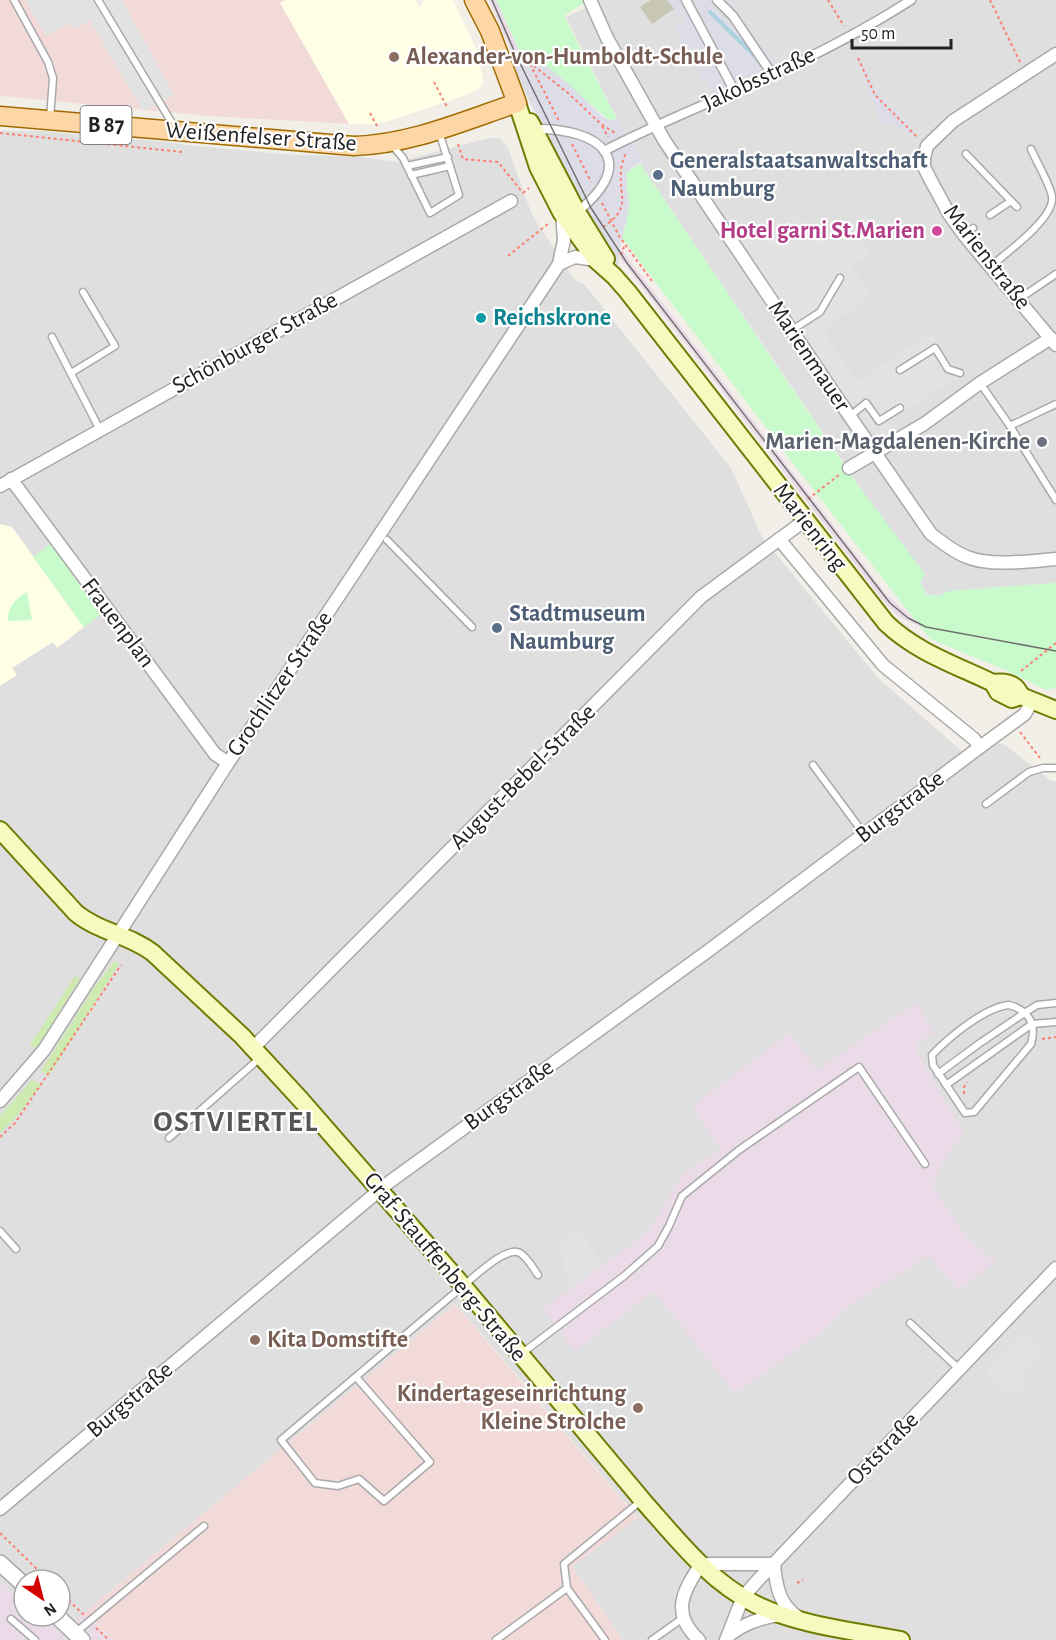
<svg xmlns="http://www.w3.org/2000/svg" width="1056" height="1640" font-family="'Alegreya Sans',sans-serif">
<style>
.residential{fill:#e0dfdf}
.commercial{fill:#f2dad9}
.industrial{fill:#ebdbe8}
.education{fill:#ffffe5}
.construction{fill:#c7c7b4}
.grass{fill:#cdebb0}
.park{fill:#c8facc}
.parking{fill:#e2e2e2}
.plaza{fill:#dddde8}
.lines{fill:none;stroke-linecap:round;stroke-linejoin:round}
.stream{stroke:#aad3df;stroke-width:4}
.service-casing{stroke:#a9a9a9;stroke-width:9}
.pedestrian-casing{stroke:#a9a9a9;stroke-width:11}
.minor-casing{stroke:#a9a9a9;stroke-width:15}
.tertiary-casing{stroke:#a9a9a9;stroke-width:18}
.secondary-casing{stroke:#707d05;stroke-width:20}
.primary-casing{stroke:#a06b00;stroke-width:21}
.path{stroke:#fa8072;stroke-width:2;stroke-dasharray:3 3;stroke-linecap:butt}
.service{stroke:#fff;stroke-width:6}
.pedestrian{stroke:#fff;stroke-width:8}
.minor{stroke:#fff;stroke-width:12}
.tertiary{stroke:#fff;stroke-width:15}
.secondary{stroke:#f7fabf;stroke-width:16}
.primary{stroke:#fcd6a4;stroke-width:18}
.tram{stroke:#707070;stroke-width:1.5}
.education-dot{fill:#8d6e63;stroke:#fff;stroke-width:2}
.service-dot{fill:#5c6f8a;stroke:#fff;stroke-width:2}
.hotel-dot{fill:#d1479c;stroke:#fff;stroke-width:2}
.culture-dot{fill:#0f9aa8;stroke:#fff;stroke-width:2}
.worship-dot{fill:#6b7280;stroke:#fff;stroke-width:2}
.labels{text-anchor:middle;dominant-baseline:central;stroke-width:4.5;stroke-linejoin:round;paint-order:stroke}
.shield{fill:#fff;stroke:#646464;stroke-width:1.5}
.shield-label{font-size:22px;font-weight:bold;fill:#222}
.education-label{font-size:24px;font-weight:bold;fill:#785e54;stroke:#fff;text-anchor:start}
.street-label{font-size:24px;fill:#222;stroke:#fff}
.service-label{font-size:24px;font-weight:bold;fill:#4e5e75;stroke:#fff;text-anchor:start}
.hotel-label{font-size:24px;font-weight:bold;fill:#b23c85;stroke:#fff;text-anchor:end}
.culture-label{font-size:24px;font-weight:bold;fill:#0d838f;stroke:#fff;text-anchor:start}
.worship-label{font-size:24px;font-weight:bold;fill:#5b616d;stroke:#fff;text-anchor:end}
.district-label{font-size:30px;font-weight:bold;letter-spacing:1.5px;fill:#555;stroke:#fff}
</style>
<rect width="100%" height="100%" fill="#f2efe9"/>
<g class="residential">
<path d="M591,0h465v583l-107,8 -10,5 -12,-1 -48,-80 -239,-351 3,-4 -26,-41 -51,-102 27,-12z"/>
<path d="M0,131h40l128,11 19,3 95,9 78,3 38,5 91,-24h11l8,10 24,67 42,64 11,6 146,183 31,69 117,142 94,82 25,-18 7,2 46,36h5v859h-434l-50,-74 65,-49 -139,-164 -43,-49 -372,310 -21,24 -24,-22h22v-36h-36v23l-24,-22z"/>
</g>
<g class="commercial">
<path d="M0,0h285l-5,3 69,121 -140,-8 -209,-20z"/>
<path d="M455,1304l182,214 -65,48 50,74h-509l-30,-26z"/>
</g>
<g class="industrial">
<path d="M489,0h7l25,55 95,186 14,20 256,333 40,36 -28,-14 -17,-18 -256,-333 -32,-46 -72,-145z"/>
<path d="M916,1003l18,30 -15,9 -3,6 1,4 47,81 -24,33 -7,20 35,53 28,23 -38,27 -30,-33 -85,54 -24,24 -84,60 -81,-103 -79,60 -32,-42 104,-76 36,-59 38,-24 -25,-36 -2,-7 3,-5 92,-69 28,37z"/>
<path d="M0,1581l24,21v14h17l23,20 19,-22 30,26h-113z"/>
</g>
<g class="education">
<path d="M285,0h131l3,7 5,-7h29l24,50 6,28 -1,7 -5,5 -14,6 -74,25 -15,3h-25l-69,-121z"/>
<path d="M0,524l12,3 72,100 -27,21 -4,-6 -41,26 5,7 -17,11z"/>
</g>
<path class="construction" d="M651,0h16l8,8 -23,16 -12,-17z"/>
<g class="grass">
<path d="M115,961l4,3 -70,112 -8,-5 54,-85z"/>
<path d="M75,976l5,3 -44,70 -6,-4z"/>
<path d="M32,1080l9,5 -28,36 -13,12v-17z"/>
</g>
<g class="park">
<path d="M496,0h92l-24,16 53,103 -8,1 -16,-14 -72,-51z"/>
<path d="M640,164l215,317 70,93 -5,8 7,13 12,1 10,-5 107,-8v105l-10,2 -38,-19 -78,-32 -131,-168 -177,-233 7,-29 -3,-36z"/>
<path d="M50,544l52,70 -18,13 -51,-70z"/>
<path d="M27,592l5,28 -24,1c-1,-13 7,-22 19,-29z"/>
</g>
<g class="parking">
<path d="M25,0h97l52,95 -31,16 -53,-90 -16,8 -4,-6 -24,13z"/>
<path d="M796,213l18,28 36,-24 20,38 -18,10 18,32 -33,23 -12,14 32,47 75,-48 27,44 -67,43 7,10 -11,7 -8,1 -11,-8 -27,-39 -2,1 -102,-148z"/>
<path d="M579,1229l20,29 1,9 -27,19 -12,-17 4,-10 -8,-13z"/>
<path d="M1023,1332l19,19 -24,25 9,9 -12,13 -29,-28z"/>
</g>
<g class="plaza">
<path d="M667,0h62l50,70 -62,29 -5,-5 -38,-65 11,-7z"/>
<path d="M511,55l23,3 15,10 22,18 32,31 6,3 8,-1 26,41 -17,13 3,36 -10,42 -1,17 -37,-64 -62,-124z"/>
<path d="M860,58l17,33 50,55 -26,-18 -20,-4 -25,-65z"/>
</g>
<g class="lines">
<path class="stream" d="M710,12l48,47"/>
<g class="service-casing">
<g id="service">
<path d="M14,0l34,62 5,16 -3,41"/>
<path d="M98,0l77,128"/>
<path d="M392,145l11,13 27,55 29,-18 -20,-63"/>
<path d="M966,154l51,53"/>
<path d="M407,166l41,-9"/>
<path d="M411,175l39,-9"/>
<path d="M990,215l21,-14"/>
<path d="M964,235l9,-7"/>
<path d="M991,266c15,-13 64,-48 61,-69 -1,-11 -16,-36 -21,-48"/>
<path d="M1019,299l37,-25"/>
<path d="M792,330l28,-18 20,-34"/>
<path d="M52,337l48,93"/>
<path d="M900,370l35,-22 13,21 12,4"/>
<path d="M71,373l44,-27 -32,-54"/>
<path d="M980,383l30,43 46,-22"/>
<path d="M850,416l16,-13 13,18 21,-13"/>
<path d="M1010,426l46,74"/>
<path d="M387,540l85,87"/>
<path d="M813,765l51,69"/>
<path d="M986,804l43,-32 14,-4h13"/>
<path d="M1009,1005c19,5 28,18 22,39l-57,68 -9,1 -32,-48 -1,-10c16,-17 53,-48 77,-50z"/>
<path d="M938,1074l42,-31 46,-31 11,-7 19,-2"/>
<path d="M946,1085l86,-61 24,-2"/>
<path d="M169,1138l92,-81"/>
<path d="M0,1231l16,18"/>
<path d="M910,1323l49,46"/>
<path d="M521,1354l103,-78 34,-30 11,-20 13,-30 57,-46 120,-83 66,97"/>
<path d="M356,1377l74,85 -46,39 -25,-22 -21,7 -23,-3 -34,-43 169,-143c13,-9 54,-53 70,-44 8,5 13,15 18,22"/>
<path d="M567,1588l38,52"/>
<path d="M11,1619l24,21"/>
<path d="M75,1633l129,-107"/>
<path d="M496,1640l71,-52 -3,-24 78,-64"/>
<path d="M652,1640l31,-22"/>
</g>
</g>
<g class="pedestrian-casing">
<g id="pedestrian">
<path d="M686,0l49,92"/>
<path d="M717,0l16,16 39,58"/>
<path d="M535,129c65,-1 106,32 42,83"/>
<path d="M604,151c42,-22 86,-40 129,-59 61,-26 122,-56 178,-92"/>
</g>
</g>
<g class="minor-casing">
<g id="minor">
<path d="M590,0l17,38 57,102 169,252 98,142c11,8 22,18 36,23 24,10 63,4 89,2"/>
<path d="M1056,54l-103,67 -26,25 -3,12v9l5,10 20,37 15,21 92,110"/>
<path d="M559,264l16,-7 21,3"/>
<path d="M849,468l75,-44 56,-41 71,-45"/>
<path d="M11,479l204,275 13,9"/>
<path d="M0,486l511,-285"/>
<path d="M779,539l104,126 91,74 6,8"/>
<path d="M253,1048l448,-451 103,-76"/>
<path d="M0,1101l44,-51 184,-287 331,-499 5,-24 -2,-26"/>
<path d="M0,1509l388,-326 320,-232 272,-204 45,-33 7,-13"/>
<path d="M728,1636c17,-13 32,-18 52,-21"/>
<path d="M699,1640c-29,-26 -16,-49 2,-76h73c2,21 5,41 24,53"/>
<path d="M726,1640l17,-43 15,-17 298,-312"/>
</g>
</g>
<g class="tertiary-casing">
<g id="tertiary">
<path d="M0,1563l24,22"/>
<path d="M57,1616l25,24"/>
</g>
</g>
<g class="secondary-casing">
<g id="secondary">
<path d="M517,103l21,64 23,45 35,48 18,16 14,16 258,331c30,29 70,42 107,60l5,9 14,7 9,-3 35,14"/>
<path d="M530,122l47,90 29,47"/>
<path d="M993,683c13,-2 23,0 28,13"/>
<path d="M0,830l76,83c23,19 54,22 77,40l89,83 59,64 163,187 180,215c33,37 65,79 111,102 42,21 99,27 146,36"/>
</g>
</g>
<g class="primary-casing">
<path id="primary" d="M0,116l354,30c58,-2 109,-25 163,-43l-27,-72 -16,-31"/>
</g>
<g class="path">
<path d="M828,0l16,26"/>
<path d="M990,0l30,62"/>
<path d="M858,58l17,37 43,43"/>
<path d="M529,62l39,31 33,31 14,9"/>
<path d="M530,64l29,57"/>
<path d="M434,82l13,25"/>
<path d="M370,113l7,13"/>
<path d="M602,126l6,11"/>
<path d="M0,133l182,19"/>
<path d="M458,144l5,15 35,3 25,31"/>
<path d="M572,144l19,38"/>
<path d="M523,193l6,-5"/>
<path d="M602,203l17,33 33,45"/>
<path d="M603,227c29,-20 16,-27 18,-56 0,-6 3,-13 5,-19"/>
<path d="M621,255l4,-11"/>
<path d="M508,256l41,-33"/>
<path d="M808,499l31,-24"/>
<path d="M1021,671l35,-28"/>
<path d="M1020,732l20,26"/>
<path d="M1042,1039l14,-2"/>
<path d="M964,1094v-7l3,-5"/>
<path d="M0,1137l15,-14 106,-158"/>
<path d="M0,1533l48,47"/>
<path d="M797,1583l6,-3"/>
<path d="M60,1592l24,23"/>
<path d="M96,1628l13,12"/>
</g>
<use href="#service" class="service"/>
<use href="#pedestrian" class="pedestrian"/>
<use href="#minor" class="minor"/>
<use href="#tertiary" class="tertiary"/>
<use href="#secondary" class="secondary"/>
<use href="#primary" class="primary"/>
<path class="tram" d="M492,0l24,55 75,153 36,55 263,340 18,15 18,9 130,24"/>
</g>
<g class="education-dot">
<circle cx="394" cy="57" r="6"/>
<circle cx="255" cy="1340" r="6"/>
<circle cx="638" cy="1408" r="6"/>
</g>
<g class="service-dot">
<circle cx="658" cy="175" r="6"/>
<circle cx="497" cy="628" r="6"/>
</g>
<circle class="hotel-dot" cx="937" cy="231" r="6"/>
<circle class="culture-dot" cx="481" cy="318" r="6"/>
<circle class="worship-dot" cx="1042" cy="442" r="6"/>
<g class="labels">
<rect class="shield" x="80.5" y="106" width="51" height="38" rx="4.5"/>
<g class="shield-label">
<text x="106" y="125">B 87</text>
</g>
<g class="education-label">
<text x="406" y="57">Alexander-von-Humboldt-Schule</text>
<text x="267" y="1340">Kita Domstifte</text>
<text x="626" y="1394" text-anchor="end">Kindertageseinrichtung<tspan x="626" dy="28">Kleine Strolche</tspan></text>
</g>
<g class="street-label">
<text transform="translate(759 79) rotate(-25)">Jakobsstraße</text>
<text transform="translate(261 137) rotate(4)">Weißenfelser Straße</text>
<text transform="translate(987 257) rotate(52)">Marienstraße</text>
<text transform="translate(255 343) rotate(-29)">Schönburger Straße</text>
<text transform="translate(809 356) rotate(56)">Marienmauer</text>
<text transform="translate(810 527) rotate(52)">Marienring</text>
<text transform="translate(118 623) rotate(53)">Frauenplan</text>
<text transform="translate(280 684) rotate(-56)">Grochlitzer Straße</text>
<text transform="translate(523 777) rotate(-45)">August-Bebel-Straße</text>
<text transform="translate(900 807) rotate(-37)">Burgstraße</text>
<text transform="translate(509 1095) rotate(-36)">Burgstraße</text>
<text transform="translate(445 1267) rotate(50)">Graf-Stauffenberg-Straße</text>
<text transform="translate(130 1400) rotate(-40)">Burgstraße</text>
<text transform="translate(883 1449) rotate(-46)">Oststraße</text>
</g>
<g class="service-label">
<text x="670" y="161">Generalstaatsanwaltschaft<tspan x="670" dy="28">Naumburg</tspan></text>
<text x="509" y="614">Stadtmuseum<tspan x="509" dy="28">Naumburg</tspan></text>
</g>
<g class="hotel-label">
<text x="925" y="231">Hotel garni St.Marien</text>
</g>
<g class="culture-label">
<text x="493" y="318">Reichskrone</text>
</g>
<g class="worship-label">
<text x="1030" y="442">Marien-Magdalenen-Kirche</text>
</g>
<g class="district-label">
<text x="236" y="1122">OSTVIERTEL</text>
</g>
</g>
<g transform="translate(42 1598) rotate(145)"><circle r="28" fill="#ffffff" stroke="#a7a7a7" stroke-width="1.5"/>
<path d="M0-4.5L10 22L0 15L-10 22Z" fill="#d40000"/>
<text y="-9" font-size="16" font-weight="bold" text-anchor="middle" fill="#222222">N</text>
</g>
<path d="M852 39v9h99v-9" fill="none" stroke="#222222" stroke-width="3"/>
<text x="861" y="39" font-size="18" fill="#222222" stroke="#ffffff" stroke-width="4.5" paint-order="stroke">50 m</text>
</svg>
